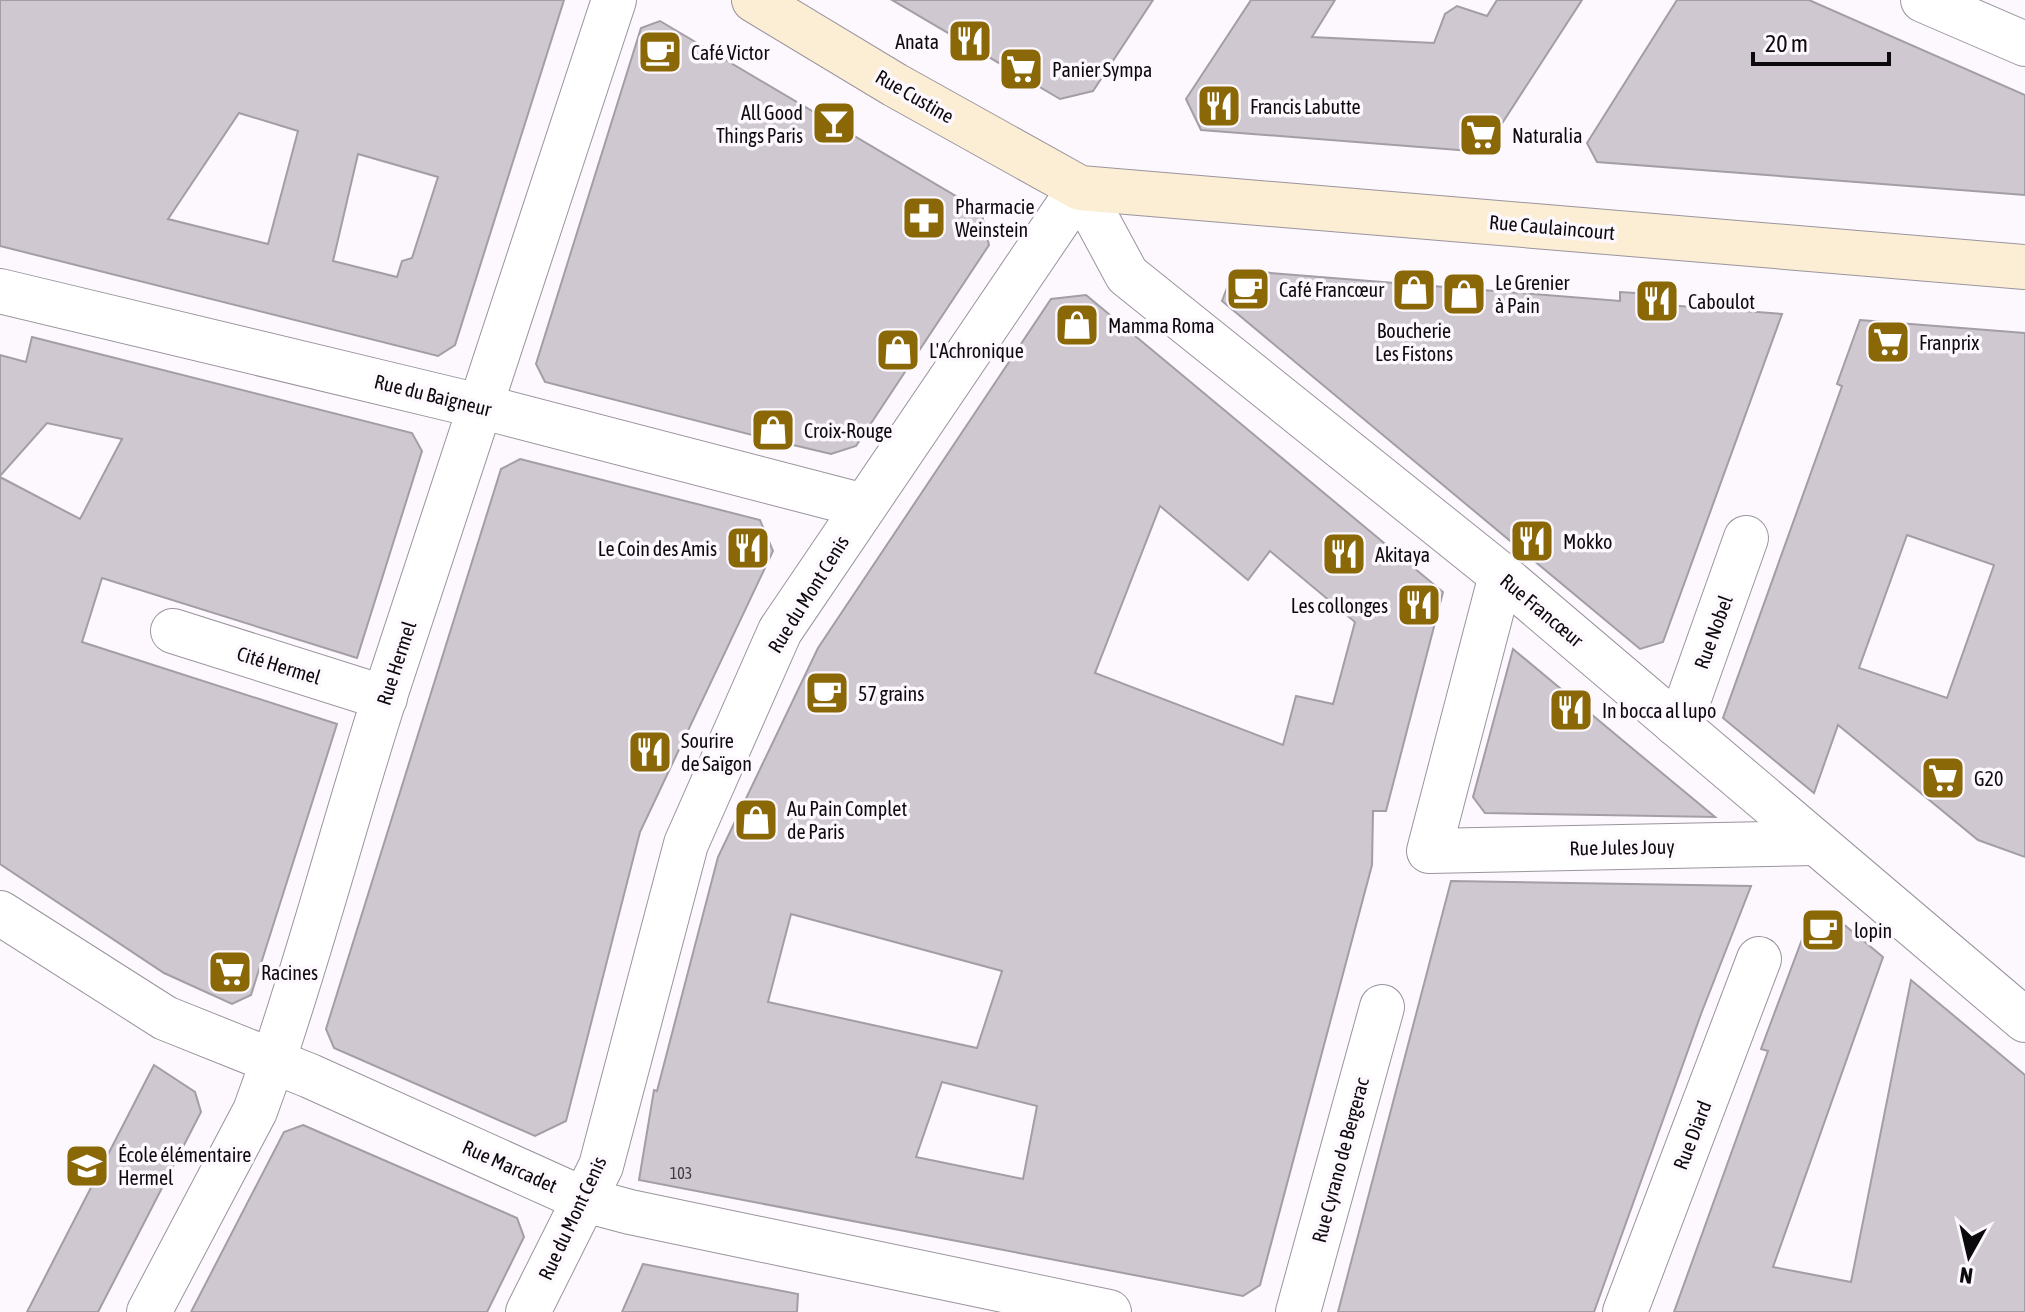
<svg xmlns="http://www.w3.org/2000/svg" width="2025" height="1312" font-family="'Asap Condensed',sans-serif">
<style>
.building{fill:#cfc8d1;stroke:#a39da6;stroke-width:2;fill-rule:evenodd}
.lines{fill:none;stroke-linecap:round;stroke-linejoin:round}
.street-casing{stroke:#9a949d;stroke-width:46}
.secondary-casing{stroke:#9a949d;stroke-width:46}
.street{stroke:#fff;stroke-width:44}
.secondary{stroke:#fbeed4;stroke-width:44}
.labels{text-anchor:middle;dominant-baseline:central;stroke-width:7;stroke-linejoin:round;paint-order:stroke}
.number-label{font-size:16px;fill:#3e3a3e}
.poi-label{font-size:20px;fill:#0d0a0d;stroke:#fcf8fe;text-anchor:start}
.street-label{font-size:20px;fill:#0d0a0d;stroke:#fcf8fe}
</style>
<rect width="100%" height="100%" fill="#fcf8fe"/>
<g class="building">
<path d="M0,0h564l-109,345 -17,11 -438,-110zM239,113l59,18 -30,113 -100,-25zM358,154l80,23 -26,81 -10,3 -5,16 -64,-16z"/>
<path d="M892,0h261l-60,91 -33,8z"/>
<path d="M1251,0h84l-23,37 122,6 11,-29 12,-8 30,10 10,-16h85l-92,142 -19,9 -270,-21 -15,-31z"/>
<path d="M1677,0h132l216,95v100l-428,-33 -10,-19z"/>
<path d="M660,21l321,190 8,34 -133,201 -25,8 -59,-14 -227,-58 -9,-18 105,-336z"/>
<path d="M1234,270l386,31v-9l47,3v10l115,9 -119,328 -23,7 -418,-348z"/>
<path d="M1086,295l357,297 -57,219h-13l-1,54 -112,420 -17,11 -604,-116 15,-90 3,1 61,-234 100,-209 233,-349zM1160,506l88,74 22,-29 85,71 -22,82 -37,-8 -13,49 -188,-72zM791,914l211,57 -25,77 -209,-46zM942,1082l95,24 -14,73 -107,-22z"/>
<path d="M1860,320l165,13v524l-47,-17 -140,-115 -24,68 -91,-75 119,-332 -5,-2zM1907,535l87,30 -47,133 -88,-30z"/>
<path d="M32,337l380,96 10,18 -65,207 -255,-80 -20,64 255,82 -86,271 -19,9 -68,-31 -164,-109v-387l80,42 42,-80 -75,-16 -47,53v-121l26,7z"/>
<path d="M520,459l240,61 13,31 -133,281 -74,289 -31,15 -201,-88 -8,-19 175,-560z"/>
<path d="M1513,649l108,90 94,78 -230,-4 -12,-16z"/>
<path d="M1451,881l300,5 -50,128 -107,298h-256z"/>
<path d="M1830,913l53,44 -110,310 78,15 60,-302 114,95v237h-351l94,-261 -7,-2 49,-131z"/>
<path d="M154,1065l41,27 6,20 -55,107 -48,93h-71z"/>
<path d="M303,1125l214,93 7,19 -37,75h-296l93,-180z"/>
<path d="M643,1264l155,30 -1,18h-175z"/>
</g>
<g class="lines">
<g class="street-casing">
<g id="street">
<path d="M1923,0l102,44"/>
<path d="M0,291l479,115 385,100"/>
<path d="M1501,575l-72,276 385,-8"/>
<path d="M173,631l212,67"/>
<path d="M1676,724l12,-23 58,-163"/>
<path d="M0,913l165,105 145,58 275,124 45,12 479,100"/>
<path d="M149,1312l106,-201 18,-50c41,-121 73,-244 112,-365 75,-232 151,-464 229,-696"/>
<path d="M528,1312l73,-146 85,-322 94,-213 300,-443 47,87 374,300 524,445"/>
<path d="M1298,1312l84,-305"/>
<path d="M1625,1312l134,-353"/>
</g>
</g>
<g class="secondary-casing">
<path id="secondary" d="M754,0l141,85 185,103 945,79"/>
</g>
<use href="#street" class="street"/>
<use href="#secondary" class="secondary"/>
</g>
<defs>
<g id="restaurant-square" transform="scale(2.3)"><rect x="-9" y="-9" width="18" height="18" rx="4" fill="#8b6807" stroke="#fcf8fe"/><path d="M-5-6h1v4h1v-4h1v4h1v-4h1v5L-1.5 .5V6h-2V.5L-5-1ZM5-6V6H3V1.5H1.5Q1.5-4 5-6Z" fill="#fff"/></g>
<g id="cafe-square" transform="scale(2.3)"><rect x="-9" y="-9" width="18" height="18" rx="4" fill="#8b6807" stroke="#fcf8fe"/><path d="M-5.5-4.5H6V0H3Q3 3.5 0 3.5H-2.5Q-5.5 3.5-5.5 0ZM3-3.2v2h1.7v-2ZM-6 4.5H4V6H-6Z" fill="#fff"/></g>
<g id="supermarket-square" transform="scale(2.3)"><rect x="-9" y="-9" width="18" height="18" rx="4" fill="#8b6807" stroke="#fcf8fe"/><path d="M-6-5.5h2.5l.6 2H6L4.5 2H-2.5L-4.4-4H-6ZM-1.5 3.2a1.3 1.3 0 1 0 .1 0ZM3 3.2a1.3 1.3 0 1 0 .1 0Z" fill="#fff"/></g>
<g id="bar-square" transform="scale(2.3)"><rect x="-9" y="-9" width="18" height="18" rx="4" fill="#8b6807" stroke="#fcf8fe"/><path d="M-6-5H6L.8 .8V4.5H3.5V6h-7V4.5H-.8V.8Z" fill="#fff"/></g>
<g id="pharmacy-square" transform="scale(2.3)"><rect x="-9" y="-9" width="18" height="18" rx="4" fill="#8b6807" stroke="#fcf8fe"/><path d="M-2-6h4v4h4v4h-4v4h-4v-4h-4v-4h4Z" fill="#fff"/></g>
<g id="shop-square" transform="scale(2.3)"><rect x="-9" y="-9" width="18" height="18" rx="4" fill="#8b6807" stroke="#fcf8fe"/><path d="M-5-2.5h2.3a2.7 3.5 0 0 1 5.4 0H5L5.5 6h-11ZM-1.5-2.5h3a1.5 2.3 0 0 0-3 0Z" fill="#fff"/></g>
<g id="school-square" transform="scale(2.3)"><rect x="-9" y="-9" width="18" height="18" rx="4" fill="#8b6807" stroke="#fcf8fe"/><path d="M0-5L7-2L0 1L-7-2ZM-4 1L0 2.5L4 1V4Q0 6-4 4Z" fill="#fff"/></g>
</defs>
<g fill-rule="evenodd">
<use href="#restaurant-square" x="970" y="41"/>
<use href="#cafe-square" x="660" y="52"/>
<use href="#supermarket-square" x="1021" y="69"/>
<use href="#restaurant-square" x="1219" y="106"/>
<use href="#bar-square" x="834" y="123"/>
<use href="#supermarket-square" x="1481" y="135"/>
<use href="#pharmacy-square" x="924" y="218"/>
<use href="#cafe-square" x="1248" y="289"/>
<use href="#shop-square" x="1414" y="290"/>
<use href="#shop-square" x="1464" y="294"/>
<use href="#restaurant-square" x="1657" y="301"/>
<use href="#shop-square" x="1077" y="325"/>
<use href="#supermarket-square" x="1888" y="342"/>
<use href="#shop-square" x="898" y="350"/>
<use href="#shop-square" x="773" y="430"/>
<use href="#restaurant-square" x="1532" y="541"/>
<use href="#restaurant-square" x="748" y="548"/>
<use href="#restaurant-square" x="1344" y="554"/>
<use href="#restaurant-square" x="1419" y="605"/>
<use href="#cafe-square" x="827" y="693"/>
<use href="#restaurant-square" x="1571" y="710"/>
<use href="#restaurant-square" x="650" y="752"/>
<use href="#supermarket-square" x="1943" y="778"/>
<use href="#shop-square" x="756" y="820"/>
<use href="#cafe-square" x="1823" y="930"/>
<use href="#supermarket-square" x="230" y="972"/>
<use href="#school-square" x="87" y="1166"/>
</g>
<g class="labels">
<g class="number-label">
<text x="681" y="1173">103</text>
</g>
<g class="poi-label">
<text x="939" y="41" text-anchor="end">Anata</text>
<text x="691" y="52">Café Victor</text>
<text x="1052" y="69">Panier Sympa</text>
<text x="1250" y="106">Francis Labutte</text>
<text x="803" y="112" text-anchor="end">All Good<tspan x="803" dy="23">Things Paris</tspan></text>
<text x="1512" y="135">Naturalia</text>
<text x="955" y="206">Pharmacie<tspan x="955" dy="23">Weinstein</tspan></text>
<text x="1495" y="282">Le Grenier<tspan x="1495" dy="23">à Pain</tspan></text>
<text x="1279" y="289">Café Francœur</text>
<text x="1688" y="301">Caboulot</text>
<text x="1108" y="325">Mamma Roma</text>
<text x="1414" y="330" text-anchor="middle">Boucherie<tspan x="1414" dy="23">Les Fistons</tspan></text>
<text x="1919" y="342">Franprix</text>
<text x="929" y="350">L'Achronique</text>
<text x="804" y="430">Croix-Rouge</text>
<text x="1563" y="541">Mokko</text>
<text x="717" y="548" text-anchor="end">Le Coin des Amis</text>
<text x="1375" y="554">Akitaya</text>
<text x="1388" y="605" text-anchor="end">Les collonges</text>
<text x="858" y="693">57 grains</text>
<text x="1602" y="710">In bocca al lupo</text>
<text x="681" y="740">Sourire<tspan x="681" dy="23">de Saïgon</tspan></text>
<text x="1974" y="778">G20</text>
<text x="787" y="808">Au Pain Complet<tspan x="787" dy="23">de Paris</tspan></text>
<text x="1854" y="930">lopin</text>
<text x="261" y="972">Racines</text>
<text x="118" y="1154">École élémentaire<tspan x="118" dy="23">Hermel</tspan></text>
</g>
<g class="street-label">
<text transform="translate(915 96) rotate(30)">Rue Custine</text>
<text transform="translate(1552 227) rotate(5)">Rue Caulaincourt</text>
<text transform="translate(433 395) rotate(14)">Rue du Baigneur</text>
<text transform="translate(808 594) rotate(-58)">Rue du Mont Cenis</text>
<text transform="translate(1542 610) rotate(40)">Rue Francœur</text>
<text transform="translate(1713 632) rotate(-70)">Rue Nobel</text>
<text transform="translate(396 663) rotate(-72)">Rue Hermel</text>
<text transform="translate(279 665) rotate(17)">Cité Hermel</text>
<text transform="translate(1622 847) rotate(-1)">Rue Jules Jouy</text>
<text transform="translate(1692 1135) rotate(-69)">Rue Diard</text>
<text transform="translate(1340 1160) rotate(-75)">Rue Cyrano de Bergerac</text>
<text transform="translate(510 1166) rotate(24)">Rue Marcadet</text>
<text transform="translate(572 1218) rotate(-65)">Rue du Mont Cenis</text>
</g>
</g>
<g transform="translate(1969 1256) rotate(188)" stroke="#fcf8fe" stroke-width="6" paint-order="stroke">
<path d="M0-6L14 30L0 20L-14 30Z" fill="#0d0a0d"/>
<text y="-12" font-size="22" font-weight="bold" text-anchor="middle" fill="#0d0a0d">N</text>
</g>
<path d="M1753 52v12h136v-12" fill="none" stroke="#0d0a0d" stroke-width="4"/>
<text x="1765" y="52" font-size="24" fill="#0d0a0d" stroke="#fcf8fe" stroke-width="6" paint-order="stroke">20 m</text>
</svg>
